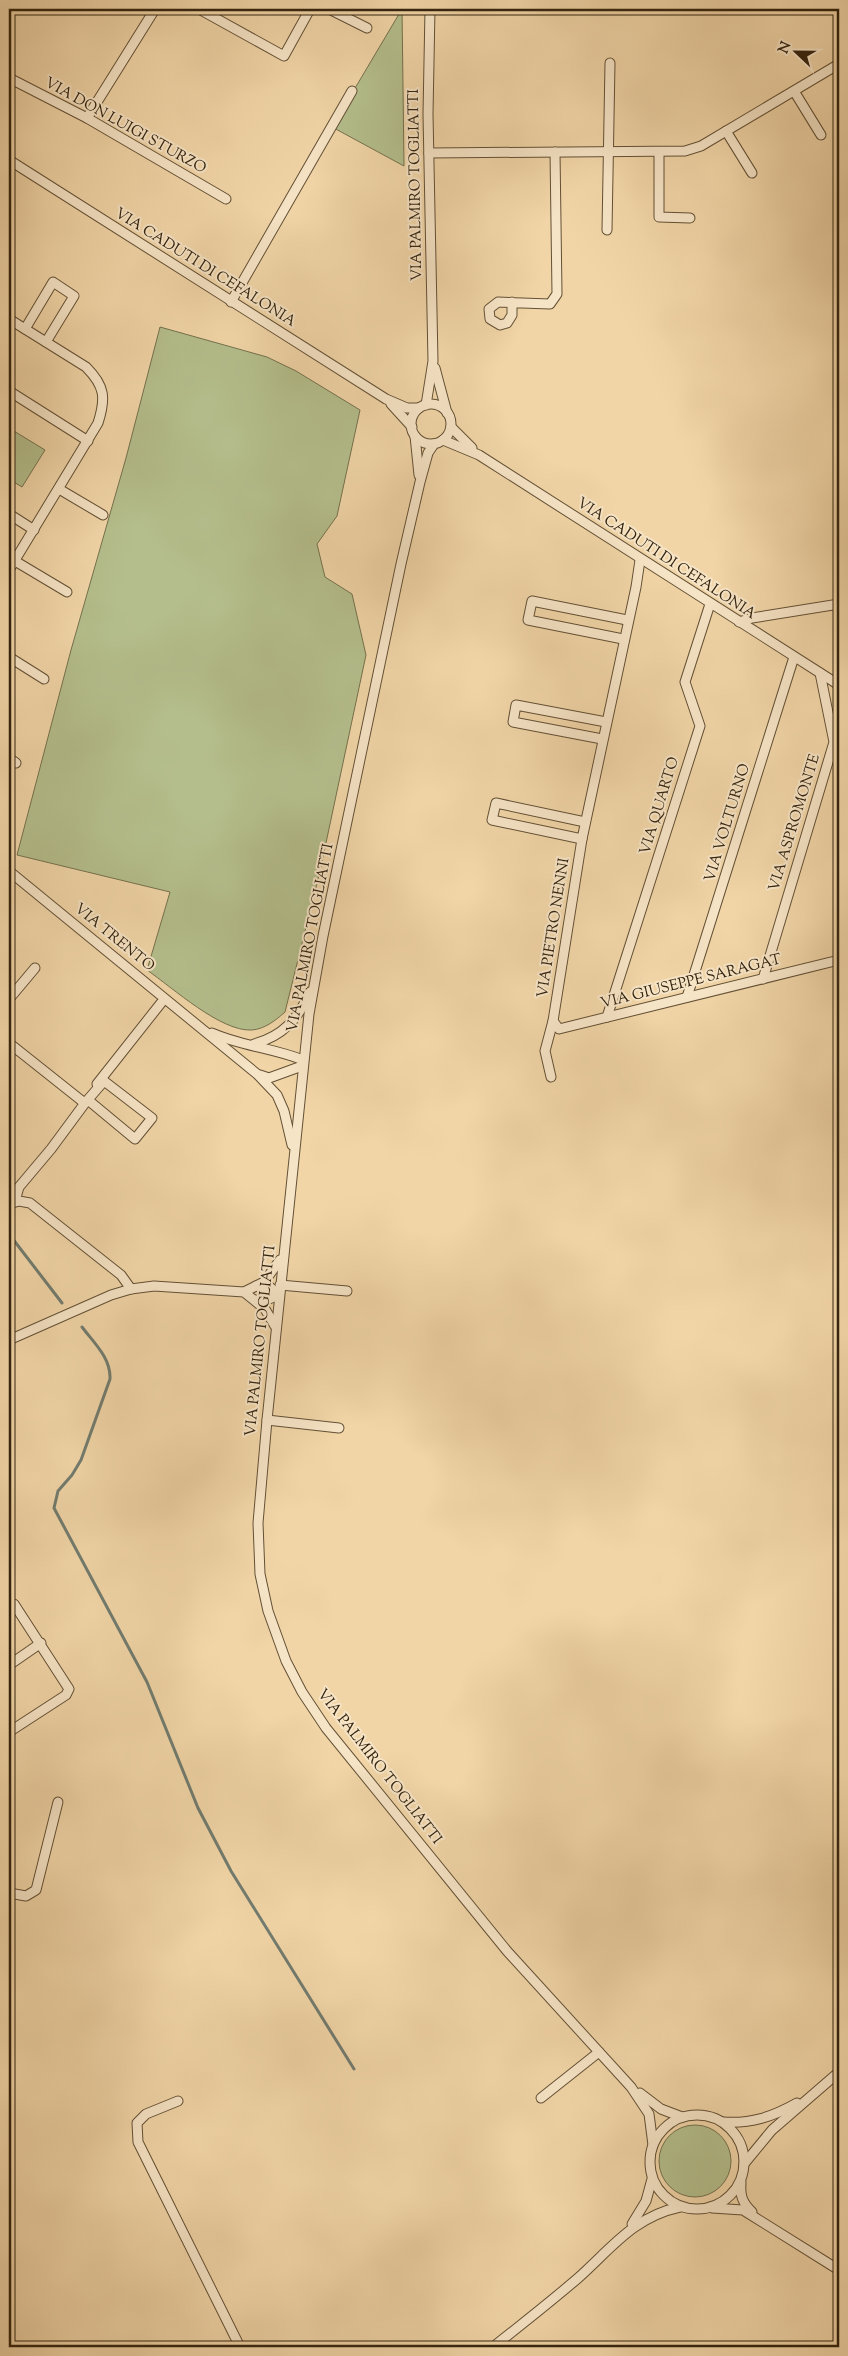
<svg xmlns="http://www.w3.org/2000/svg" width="848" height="2356" font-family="'Sorts Mill Goudy',serif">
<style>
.green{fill:#b4be8c;stroke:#74714e}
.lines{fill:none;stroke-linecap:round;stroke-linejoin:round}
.stream{stroke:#727c6f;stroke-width:3}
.minor-casing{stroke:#635035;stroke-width:11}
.minor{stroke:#f6e4c6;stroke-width:9}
.labels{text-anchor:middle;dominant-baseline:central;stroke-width:4;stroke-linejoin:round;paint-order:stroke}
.street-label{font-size:15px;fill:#34240f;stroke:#f6e4c6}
</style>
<rect width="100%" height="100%" fill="#f1d5a7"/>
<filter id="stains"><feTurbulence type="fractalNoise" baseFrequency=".004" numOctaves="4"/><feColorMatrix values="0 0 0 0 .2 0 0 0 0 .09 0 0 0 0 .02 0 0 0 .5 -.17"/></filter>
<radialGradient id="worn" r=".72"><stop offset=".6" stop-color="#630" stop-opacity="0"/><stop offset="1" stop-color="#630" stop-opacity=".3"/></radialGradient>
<g class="green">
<path d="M402,9l2,157 -72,-39z"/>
<path d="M160,327l107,30 29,14 64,39 -23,106 -20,28 8,33 27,17 14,61 -46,216 -35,141c-9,8 -20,17 -33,18 -31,2 -79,-42 -105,-60l23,-78 -153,-37 54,-205 55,-192z"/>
<path d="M9,428l36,22 -23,37 -13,-8z"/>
<circle cx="695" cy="2161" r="36"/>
</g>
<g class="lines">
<g class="stream">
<path d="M9,1234l53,69"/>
<path d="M82,1327c12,16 29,31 28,52l-29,81 -9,15 -14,16 -4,17 93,174 51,126 33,63 123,198"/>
</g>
<g class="minor-casing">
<g id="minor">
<path d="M199,9l85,47 26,-47"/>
<path d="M329,9l38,19"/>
<path d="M9,78l78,40 139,81"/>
<path d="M794,91l27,44"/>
<path d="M87,118l68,-109"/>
<path d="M726,131l26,42"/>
<path d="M659,152v65l31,1"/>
<path d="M429,153l256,-2 16,-5 138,-82"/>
<path d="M9,160l377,239 21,9h12"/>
<path d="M607,230l3,-167"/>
<path d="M231,302l121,-211"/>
<path d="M512,302v13l-5,8 -7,2 -10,-6 -1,-10 9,-7 52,2 7,-10 -2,-142"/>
<path d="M9,319l77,48c19,19 20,31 12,56l-89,147"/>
<path d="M25,329l28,-47 21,14 -28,46"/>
<path d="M435,368l12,45"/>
<path d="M9,391l79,50"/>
<path d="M391,404l21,23"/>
<circle cx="431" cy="424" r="20"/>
<path d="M426,405l7,-44 -5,-247 2,-105"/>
<path d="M451,427l21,21"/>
<path d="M415,436l4,39"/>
<path d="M443,440l36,15 360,230"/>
<path d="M434,444l-6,9 -8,29 -19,82 -78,372 -14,78 -42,406 -9,103 2,51 8,37 18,50 16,31 24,36 181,223 124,136 18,27 4,31"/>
<path d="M59,489l44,26"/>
<path d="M9,514l25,16"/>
<path d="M15,561l52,31"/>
<path d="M739,622l13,-4 87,-14"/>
<path d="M623,639l-95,-19 4,-19 95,19"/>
<path d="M9,657l35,22"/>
<path d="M602,739l-89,-17 3,-17 90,17"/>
<path d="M9,758l7,5"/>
<path d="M582,839l-90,-19 4,-17 89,19"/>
<path d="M9,871l248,203 20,21 7,16 8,34"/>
<path d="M763,979l71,-237 -14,-69"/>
<path d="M687,997l107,-340"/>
<path d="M9,999l26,-31"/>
<path d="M607,1017l93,-291 -15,-44 25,-78"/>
<path d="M553,1021l6,8 280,-69"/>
<path d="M212,1033c29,13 61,15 91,27"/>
<path d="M9,1043l73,58"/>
<path d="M254,1044c29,-8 44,-25 56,-52"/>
<path d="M260,1075l9,3 33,-12"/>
<path d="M551,1077l-6,-26 8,-30 29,-182 54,-252 4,-27"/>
<path d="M97,1084l64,-81"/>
<path d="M85,1103l19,-22 48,37 -17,21 -47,-39"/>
<path d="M15,1201l4,-14 32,-38 34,-46 -3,-2"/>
<path d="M9,1204l10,-3 11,2 91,72 10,14"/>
<path d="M280,1285l67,6"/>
<path d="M256,1286l14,1 9,8"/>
<path d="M244,1292l20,-10 16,-22"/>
<path d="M257,1300l12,-1 10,-4"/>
<path d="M9,1340l102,-45 20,-6 23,-3 90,6 21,17 10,17"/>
<path d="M267,1420l72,8"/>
<path d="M9,1604h5l55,85 -3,6 -57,37"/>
<path d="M9,1662l3,1 29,-20"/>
<path d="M9,1893l17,3 10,-6 22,-88"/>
<path d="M640,2093l21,16 21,8"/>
<path d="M541,2098l58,-46"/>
<path d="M178,2101l-32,13 -9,9 1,19 102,205"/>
<circle cx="697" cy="2162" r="47"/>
<path d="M723,2122c28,2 49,-5 74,-19"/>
<path d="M744,2164l28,-34 67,-58"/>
<path d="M741,2182c-1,14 1,20 11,30"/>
<path d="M712,2208l31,2 96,60"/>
<path d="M632,2224l14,-23 6,-22"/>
<path d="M493,2347c28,-22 57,-45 84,-68 34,-30 56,-62 103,-72"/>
</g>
</g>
<use href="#minor" class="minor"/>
</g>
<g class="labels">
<g class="street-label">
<text transform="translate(125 126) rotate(29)">VIA DON LUIGI STURZO</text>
<text transform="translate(416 185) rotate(-91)">VIA PALMIRO TOGLIATTI</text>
<text transform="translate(205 268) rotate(32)">VIA CADUTI DI CEFALONIA</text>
<text transform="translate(666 559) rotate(33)">VIA CADUTI DI CEFALONIA</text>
<text transform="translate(660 806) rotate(-73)">VIA QUARTO</text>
<text transform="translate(728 823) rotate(-73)">VIA VOLTURNO</text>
<text transform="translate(795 823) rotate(-73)">VIA ASPROMONTE</text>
<text transform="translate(554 928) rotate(-81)">VIA PIETRO NENNI</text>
<text transform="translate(114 938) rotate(39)">VIA TRENTO</text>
<text transform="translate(311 938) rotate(-79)">VIA PALMIRO TOGLIATTI</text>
<text transform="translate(691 982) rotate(-14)">VIA GIUSEPPE SARAGAT</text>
<text transform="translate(261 1341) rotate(-84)">VIA PALMIRO TOGLIATTI</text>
<text transform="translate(379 1767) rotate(52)">VIA PALMIRO TOGLIATTI</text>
</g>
</g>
<rect width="848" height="2356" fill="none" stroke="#f1d5a7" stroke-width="30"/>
<rect x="10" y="10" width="828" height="2336" fill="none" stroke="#34240f" stroke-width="2.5"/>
<rect x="15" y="15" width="818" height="2326" fill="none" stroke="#34240f"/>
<g transform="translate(796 52) rotate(292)" stroke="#f6e4c6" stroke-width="4" paint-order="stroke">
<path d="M0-4L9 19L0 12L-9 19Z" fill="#34240f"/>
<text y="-8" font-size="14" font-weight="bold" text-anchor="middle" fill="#34240f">N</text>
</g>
<rect width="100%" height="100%" filter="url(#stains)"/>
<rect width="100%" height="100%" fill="url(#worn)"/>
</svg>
